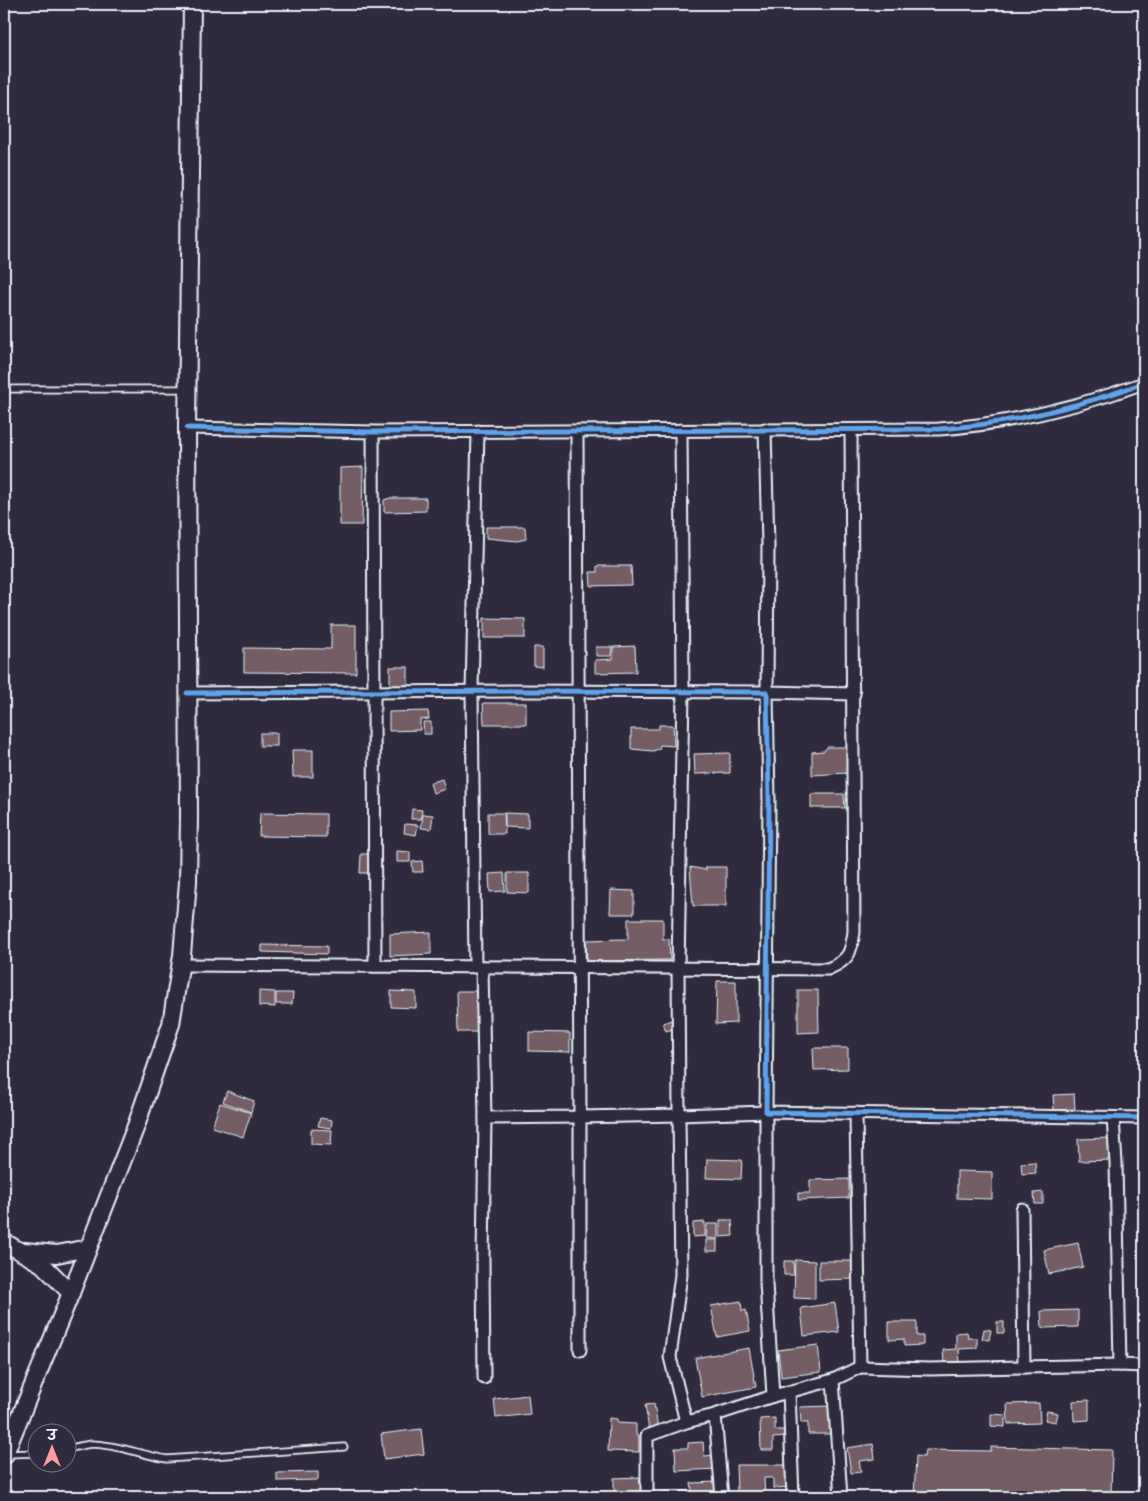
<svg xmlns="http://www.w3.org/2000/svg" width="1148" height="1501" font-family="'Comic Neue','Playpen Sans Deva',sans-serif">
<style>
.building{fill:#755d66;stroke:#e8f1f8}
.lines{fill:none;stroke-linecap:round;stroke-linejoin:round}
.service-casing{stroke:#e8f1f8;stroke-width:9}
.minor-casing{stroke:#e8f1f8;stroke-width:15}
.secondary-casing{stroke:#e8f1f8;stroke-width:20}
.service{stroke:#2f2a3d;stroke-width:5.5}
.minor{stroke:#2f2a3d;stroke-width:11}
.secondary{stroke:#2f2a3d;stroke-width:16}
.cycleway-casing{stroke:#2f2a3d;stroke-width:8}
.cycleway{stroke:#60a3ed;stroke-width:5}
</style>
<rect width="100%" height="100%" fill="#2f2a3d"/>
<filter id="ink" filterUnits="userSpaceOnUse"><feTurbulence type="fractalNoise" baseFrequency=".02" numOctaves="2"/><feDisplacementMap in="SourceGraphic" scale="10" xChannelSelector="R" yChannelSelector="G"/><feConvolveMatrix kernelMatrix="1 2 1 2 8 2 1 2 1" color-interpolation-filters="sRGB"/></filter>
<g filter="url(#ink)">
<g class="building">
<path d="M363,467l-1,58h-22v-57z"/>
<path d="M390,498h36v13l-42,1v-12z"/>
<path d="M486,527h39l1,12 -9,2 -31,-3z"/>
<path d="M597,566h34l1,19 -41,1 -1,-14h7z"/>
<path d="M484,618l41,1v19h-41z"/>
<path d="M331,625h25v48l-112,-1v-24l87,1z"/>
<path d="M635,646l1,26 -41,1v-13l18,-1v-12z"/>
<path d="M534,647h9v20l-9,-1z"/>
<path d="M596,647h16l-1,9h-15z"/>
<rect x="390" y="667" width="18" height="19"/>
<path d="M483,703h43v21h-42z"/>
<path d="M428,711l1,8 -9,1v10l-31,1v-19z"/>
<path d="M423,722h8v12h-7z"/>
<path d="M659,725h14l1,21 -14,-1 -1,4 -6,2 -22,-2v-20h28z"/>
<rect x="260" y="733" width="17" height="13"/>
<path d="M827,747h21l-1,26 -35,2v-23l12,-1z"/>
<path d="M292,750h21v27h-20z"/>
<path d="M730,753v20l-35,1 -1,-20z"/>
<path d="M442,779l3,10 -12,4 -3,-10z"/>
<path d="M811,794h33l1,14h-34z"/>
<path d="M412,809l10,1 -1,9h-10z"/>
<path d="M260,813l66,1v23l-67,-1z"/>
<path d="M488,813h16l1,21h-17z"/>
<path d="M505,813l23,1v14l-23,-1z"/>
<path d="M423,814l10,1 -2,14 -10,-1z"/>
<path d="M405,824l13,1 -2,10 -12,-2z"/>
<path d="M397,851l13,1v10h-13z"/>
<path d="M361,854h9l-1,19h-9z"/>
<path d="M422,861l1,11h-10l-1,-10z"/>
<path d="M690,867l16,3v-3h20v39h-33z"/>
<path d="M504,873l1,18 -15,1 -1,-18z"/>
<path d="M507,873h22v20l-22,-1z"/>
<path d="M611,890l23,1v23h-24z"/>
<path d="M628,919h35v20h6l1,21 -83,1 -1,-21 42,-1z"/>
<path d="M431,932v22l-41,2v-22z"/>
<path d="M262,945l65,1v8l-65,-2z"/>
<path d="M717,981h19v42l-20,1z"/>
<path d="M798,990h20l1,42 -21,1z"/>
<path d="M259,991l16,1v15l-16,-1z"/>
<path d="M391,991l25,1v16l-25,-1z"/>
<path d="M457,991h21l1,41h-21z"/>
<path d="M276,993h17l-1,11h-16z"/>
<path d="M674,1019l2,9 -10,3 -3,-8z"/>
<path d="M529,1032l41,1v19l-41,-1z"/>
<path d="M813,1048h35v21l-34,1z"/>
<path d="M227,1091l27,10 -3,11 -28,-10z"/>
<path d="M1074,1094l1,15 -21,1 -1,-15z"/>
<path d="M220,1103l31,10 -8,24 -31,-10z"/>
<path d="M320,1118l12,2 -1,8 -13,-2z"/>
<path d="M311,1129l21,1 -1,15 -20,-1z"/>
<path d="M1112,1138l1,22 -34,1 -1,-22z"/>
<path d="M707,1159l35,1 -1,19 -35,-1z"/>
<path d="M1035,1162l1,11 -14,1 -1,-11z"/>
<path d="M957,1171l35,1v27l-35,-1z"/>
<path d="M849,1179v19l-51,2v-7h12v-13z"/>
<path d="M1043,1192v12h-8l-1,-11z"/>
<path d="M720,1220h12l1,16 -13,1z"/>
<path d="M705,1222v14l-12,1v-14z"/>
<path d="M707,1224h11v15l-12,-1z"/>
<rect x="706" y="1240" width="11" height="11"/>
<path d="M1078,1243l5,24 -34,7 -5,-24z"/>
<path d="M795,1260l20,1v38l-21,-1z"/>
<path d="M784,1261h9l1,14h-10z"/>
<path d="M819,1261h34v18l-34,1z"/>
<path d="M741,1301l1,10 4,-1 4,21 -33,6 -6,-31z"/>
<path d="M835,1303l4,29 -35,4 -3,-28z"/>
<path d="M1078,1310v17l-36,1 -1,-17z"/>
<path d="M889,1322h28v14h6v9l-19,1v-7l-15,1z"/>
<rect x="997" y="1322" width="7" height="11"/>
<path d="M984,1329l7,1 -2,10 -7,-1z"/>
<path d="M967,1332l1,6h9v10l-18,1 1,14h-16l-1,-13 13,-1v-16z"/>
<path d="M818,1345l3,27 -40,5 -3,-27z"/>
<path d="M749,1348l7,39 -54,10 -7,-39z"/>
<path d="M528,1395l2,19 -34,4 -2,-19z"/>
<path d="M1089,1400v20l-15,1 -1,-20z"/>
<path d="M1039,1403l1,20 -32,1 -1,-20z"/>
<path d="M654,1404l4,24 -9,2 -4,-25z"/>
<path d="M830,1406l1,28h-23v-11h-7l-1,-16z"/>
<path d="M1047,1411l11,2 -2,9 -11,-2z"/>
<path d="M991,1414l14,1v12l-14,-1z"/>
<path d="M609,1418l8,1v4l19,1v11h3v17l-31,-1z"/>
<path d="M775,1418v12h11v7l-13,1v12h-12l-1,-31z"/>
<path d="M421,1429l3,25 -40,5 -3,-25z"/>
<path d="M703,1442l1,14 13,-1v14l-41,2 -1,-23h13v-5z"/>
<path d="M873,1444l2,15 -16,2 2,11 -10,1 -4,-25z"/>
<path d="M991,1447l121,3 -1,47h-197l2,-41 8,1 1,-7 66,1z"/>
<path d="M736,1465h50v9h3l1,13 -17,1v-10h-9l1,19h-9v-5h-19z"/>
<path d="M318,1472v8l-41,1v-8z"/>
<path d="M639,1477l3,20h-28v-19z"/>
<path d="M718,1482l1,15h-37v-6h10l-1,-8z"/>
<path d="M680,1491v6h-17v-5z"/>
</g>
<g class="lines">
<g class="service-casing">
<g id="service">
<path d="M4,389h181"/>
<path d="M68,1449c7,-2 16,-4 23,-5 25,0 51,11 76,15l177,-12"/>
<path d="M7,1454l31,-1"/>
</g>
</g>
<g class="minor-casing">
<g id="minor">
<path d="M187,428l186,4 566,-3c70,-5 139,-22 205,-46"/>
<path d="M765,429l3,116 -1,147 87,2"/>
<path d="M373,432l2,534"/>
<path d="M187,693l333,-2 247,1 2,109 -3,311 378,6"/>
<path d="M181,965l647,4c21,-9 23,-16 26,-37l-3,-502"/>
<path d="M475,967l-3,-276 6,-260"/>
<path d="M482,967l3,151 95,-1 -3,-685"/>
<path d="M856,1113l4,254 70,2 190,-4"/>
<path d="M1113,1118l3,45 4,202 24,1"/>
<path d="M1022,1209l2,158"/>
<path d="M580,1350v-233l99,-2 -1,-148 5,-275 -2,-262"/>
<path d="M484,1378l-1,-118 2,-142"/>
<path d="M833,1380l8,117"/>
<path d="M789,1392l4,105"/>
<path d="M686,1422l-16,-65 11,-82 -2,-160 87,-3v171l7,113 60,-16 27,-13"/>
<path d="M647,1497v-61l39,-14 29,-7"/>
<path d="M722,1497l-7,-82 58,-19"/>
</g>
</g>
<g class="secondary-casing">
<g id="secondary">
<path d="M4,1242l38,22 29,29"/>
<path d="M24,1251l33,3 31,-6"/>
<path d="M4,1456l67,-163 65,-167 35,-102 11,-69 6,-73 1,-66 -2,-388 5,-424"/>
</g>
</g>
<use href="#service" class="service"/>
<use href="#minor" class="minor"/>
<use href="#secondary" class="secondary"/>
<g class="cycleway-casing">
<g id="cycleway">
<path d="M187,428l186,4 566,-3c70,-5 139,-22 205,-46"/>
<path d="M187,693l333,-2 247,1 2,109 -3,311 378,6"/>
</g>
</g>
<use href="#cycleway" class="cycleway"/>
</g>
</g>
<rect width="1148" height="1501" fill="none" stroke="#2f2a3d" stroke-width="20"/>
<rect x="10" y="10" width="1128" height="1481" fill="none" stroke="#e8f1f8" stroke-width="2" filter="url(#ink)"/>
<g transform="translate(52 1448)"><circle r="24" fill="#2f2a3d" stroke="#797a88"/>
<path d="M0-4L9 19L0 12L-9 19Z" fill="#ff9aa2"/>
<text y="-8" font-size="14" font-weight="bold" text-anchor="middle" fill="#e8f1f8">उ</text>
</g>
</svg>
